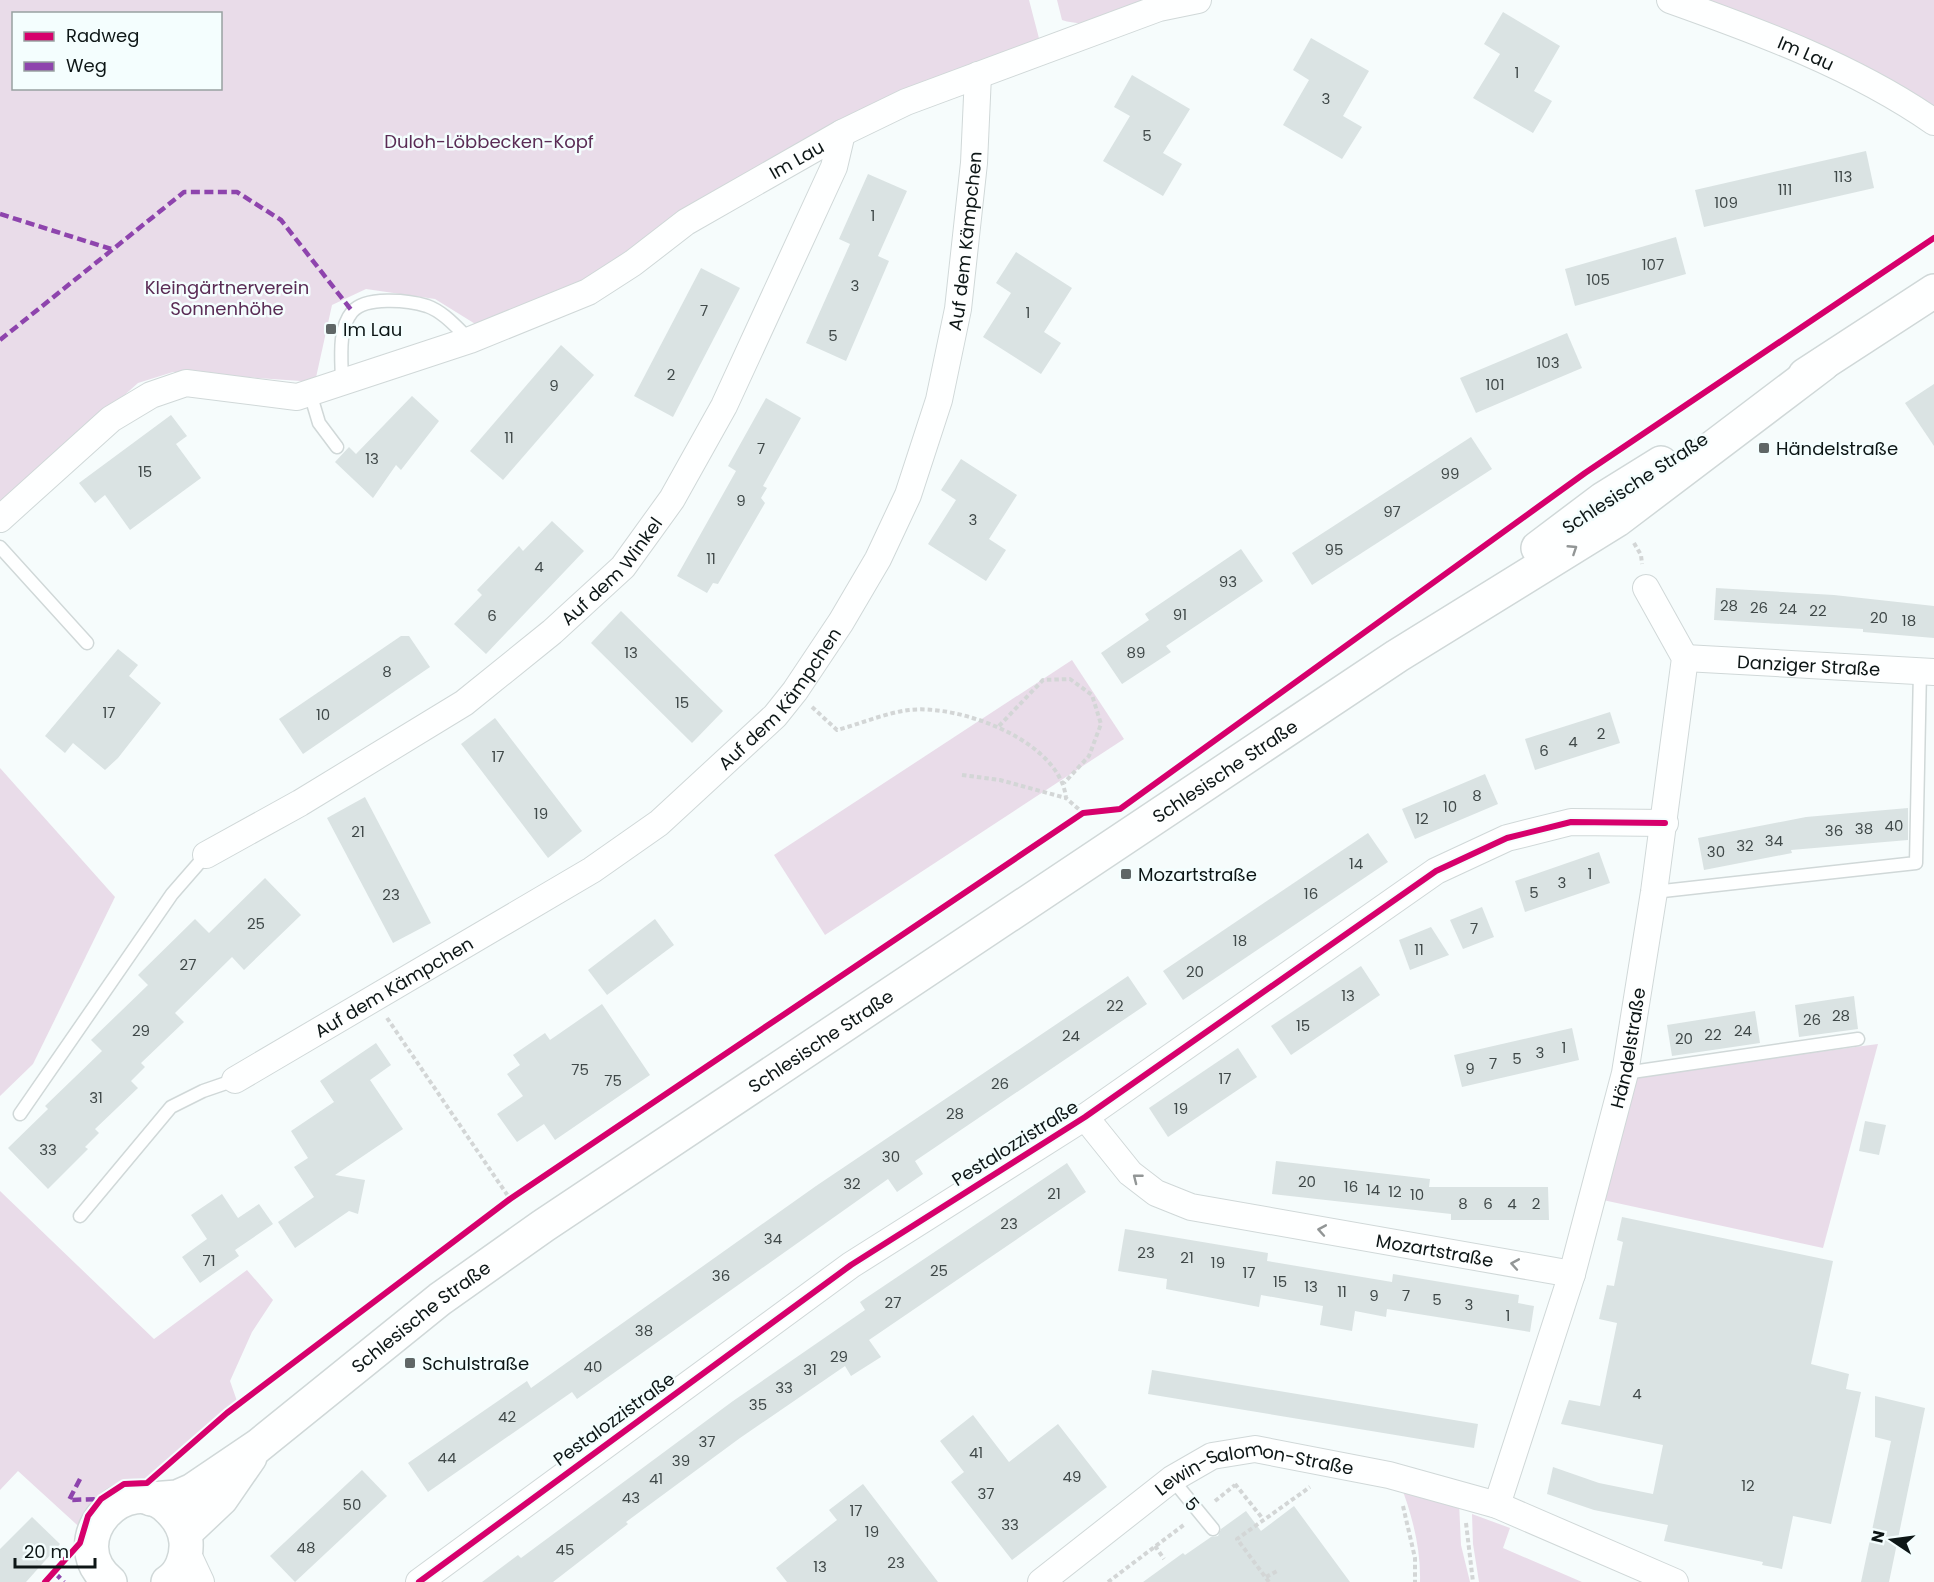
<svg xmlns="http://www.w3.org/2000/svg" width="1934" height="1582" font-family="Poppins,sans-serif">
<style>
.green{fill:#e9dce9;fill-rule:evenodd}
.building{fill:#dae3e3}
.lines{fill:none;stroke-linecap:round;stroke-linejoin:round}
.service-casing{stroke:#d0d8d8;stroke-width:15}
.minor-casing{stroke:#d0d8d8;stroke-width:28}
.secondary-casing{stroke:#d0d8d8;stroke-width:36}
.path{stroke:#d3d6d6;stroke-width:4;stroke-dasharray:4.5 3;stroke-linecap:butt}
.service{stroke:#feffff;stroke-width:12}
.minor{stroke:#feffff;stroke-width:26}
.secondary{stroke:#feffff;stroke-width:33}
.quiet{stroke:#8e44ad;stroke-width:4.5;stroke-dasharray:9 4.5;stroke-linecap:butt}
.cycleway-casing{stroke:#f4fefe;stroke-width:10}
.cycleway{stroke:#d6006c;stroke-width:6}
.oneway{stroke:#929696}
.poi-dot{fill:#5f6666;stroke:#f4fefe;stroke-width:2}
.labels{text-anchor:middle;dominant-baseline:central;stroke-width:5;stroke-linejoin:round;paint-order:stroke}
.number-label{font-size:15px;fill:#404949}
.street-label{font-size:18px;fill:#0d1616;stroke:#f4fefe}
.park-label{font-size:18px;fill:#5a2c55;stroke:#f4fefe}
.poi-label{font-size:18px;fill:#0d1616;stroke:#f4fefe;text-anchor:start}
</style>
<rect width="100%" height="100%" fill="#f6fcfc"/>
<g class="green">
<path d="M0,0h1029l12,46 -206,82 -251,162 -99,40 -50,-31 -69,-10 -34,16 -17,77 -142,-10 -35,11 -138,123zM14,14h206v74h-206z"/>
<path d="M1057,0h110c-31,10 -73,31 -105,20z"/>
<path d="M1680,0h254v116z"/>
<path d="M1072,660l52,79 -299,196 -51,-80z"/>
<path d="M0,768l115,129 -82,167 -33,32z"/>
<path d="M1878,1044l-55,204 -220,-48 27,-123z"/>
<path d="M0,1191l154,148 93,-69 26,30 -21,32 -22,49 7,20 -150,133 -69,-63 -18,19z"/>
<path d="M1400,1483l59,19 2,43 9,37h-50c1,-34 -8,-67 -20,-99z"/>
<path d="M1472,1514l38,14 -7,20 79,34h-103l-6,-38z"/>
</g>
<g class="building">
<path d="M1503,12l57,34 -26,45 18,10 -19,32 -60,-35 27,-44 -16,-10z"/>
<path d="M1311,38l58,33 -26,45 19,11 -20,32 -59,-34 26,-45 -16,-10z"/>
<path d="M1132,75l58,34 -27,44 19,11 -19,32 -60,-35 27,-45 -16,-9z"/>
<path d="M1866,151l8,37 -170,39 -9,-37z"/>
<path d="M868,174l39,17 -29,65 11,5 -43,100 -40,-18 44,-99 -11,-5z"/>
<path d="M1676,237l10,37 -111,32 -10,-37z"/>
<path d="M1016,252l56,36 -28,44 17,11 -20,31 -58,-37 28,-44 -15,-10z"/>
<path d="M701,268l39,20 -67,129 -39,-21z"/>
<path d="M1567,333l15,35 -106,45 -16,-35z"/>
<path d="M561,345l33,30 -91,105 -33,-29z"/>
<path d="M1934,384v62l-29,-43z"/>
<path d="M412,396l27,25 -38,49 -5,-5 -23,33 -38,-36 14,-15 7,7z"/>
<path d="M766,398l35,20 -38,68 4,2 -6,10 4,5 -47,81 -5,-1 -6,10 -30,-17 59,-105 -8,-5z"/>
<path d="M171,415l16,21 -11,8 25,34 -71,52 -25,-35 -10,8 -16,-20z"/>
<path d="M1471,437l21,32 -180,116 -20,-32z"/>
<path d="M961,459l56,36 -28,44 17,11 -20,31 -58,-37 28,-44 -15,-10z"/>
<path d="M552,521l32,30 -98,103 -32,-30 28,-29 -5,-5 42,-44 4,5z"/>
<path d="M1241,549l22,32 -97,65 5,6 -49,32 -21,-31 48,-33 -4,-6z"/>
<path d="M1716,588l118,7 100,11v32l-71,-6v-3l-149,-9z"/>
<path d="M621,611l102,100 -31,32 -101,-100z"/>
<path d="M401,636h8l21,31 -127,87 -24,-35z"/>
<path d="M118,649l20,16 -9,11 32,27 -43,55 -13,12 -32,-27 -8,10 -20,-17z"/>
<path d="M1610,712l10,31 -85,27 -10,-31z"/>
<path d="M495,718l87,113 -34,27 -87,-114z"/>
<path d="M1485,774l13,30 -83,35 -13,-30z"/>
<path d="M365,797l66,126 -38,20 -66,-125z"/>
<path d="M1908,808v32l-117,10 1,3 -88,17 -6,-32 108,-21z"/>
<path d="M1368,833l20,29 -205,138 -20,-29z"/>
<path d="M1599,852l11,31 -85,29 -10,-31z"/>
<path d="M265,878l36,37 -57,55 -12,-13 -57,56 9,9 -43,41 4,4 -14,14 7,7 -43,41 4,4 -14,14 3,2 -40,40 -40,-41 40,-39 -3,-3 57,-55 -11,-11 57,-55 -10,-10 57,-56 14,14z"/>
<path d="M1482,907l12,30 -31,12 -13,-29z"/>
<path d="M655,919l19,26 -67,50 -19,-25z"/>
<path d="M1431,927l18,28 -39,15 -11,-30z"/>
<path d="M1361,966l19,29 -89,60 -20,-29z"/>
<path d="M1128,976l19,28 -232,157 8,13 -26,18 -9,-13 -311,220 -5,-7 -144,100 -20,-29 119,-82 4,7 285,-202z"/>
<path d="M1854,996l4,33 -59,8 -4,-32z"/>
<path d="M602,1004l48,71 -95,65 -11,-16 -27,18 -20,-28 26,-18 -16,-22 13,-9 -7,-10 32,-22 5,7z"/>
<path d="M1755,1011l5,32 -88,13 -5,-31z"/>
<path d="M1572,1028l7,32 -117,27 -8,-32z"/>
<path d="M376,1043l15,22 -21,15 33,49 -68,46 30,5 -7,34 -9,-3 -54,37 -17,-26 36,-25 -20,-30 14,-9 -17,-27 43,-29 -14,-21z"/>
<path d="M1238,1048l19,29 -89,60 -19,-29z"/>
<path d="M1865,1121l21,4 -7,30 -20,-4z"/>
<path d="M1276,1161l154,18 -1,8h119l1,33h-98v-6l-179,-20z"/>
<path d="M1067,1163l19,29 -217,148 12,17 -30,19 -6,-10 -105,72 -114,84 2,2 -75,58h-71l36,-27 3,3 212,-157 132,-91 -5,-8z"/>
<path d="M222,1194l16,24 21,-14 14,20 -38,26 4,6 -39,27 -18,-26 25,-18 -16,-24z"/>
<path d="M1622,1217l211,44 -22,103 38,10 -3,15 15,3 -30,132 -38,-8 -11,53 -20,-4 1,-3 -99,-21 4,-16 -74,-15 -47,-16 6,-27 46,16 54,11 10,-49 -102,-21 8,-24 31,6 17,-83 -18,-4 8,-34 7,1 9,-44 -6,-2z"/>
<path d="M1125,1229l143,24 -1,8 125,21 1,-8 126,21 -1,8 16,3 -4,26 -143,-23 -1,8 -31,-6 -3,20 -32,-6 3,-19 -62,-11 -2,12 -93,-18 1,-10 -49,-8z"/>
<path d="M1152,1370l326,54 -4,24 -326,-54z"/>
<path d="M1875,1396l50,12 -36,174h-28l30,-141 -16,-4z"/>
<path d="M973,1415l36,47 49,-38 49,63 -95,73 -61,-78 13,-10 -24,-31z"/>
<path d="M362,1470l25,26 -92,86 -25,-26z"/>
<path d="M863,1484l75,98h-151l-11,-14 61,-48 -8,-10z"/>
<path d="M1294,1506l56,76h-207l40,-29 2,2 26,-18 7,-1 3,-7 25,-18 15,20z"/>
<path d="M32,1517l28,27 -34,38h-26v-33z"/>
</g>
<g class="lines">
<g class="service-casing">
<g id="service">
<path d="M342,384c0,-22 -5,-54 10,-72 13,-16 56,-12 75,-6 17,6 30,22 43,34"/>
<path d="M310,393l9,30 18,24"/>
<path d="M0,547l87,96"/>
<path d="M1654,892l262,-29 4,-193"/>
<path d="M1625,1073l233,-34"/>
<path d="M20,1114l152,-220 34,-39"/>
<path d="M80,1216l91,-109 32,-16 32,-11"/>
<path d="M1172,1479l41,50"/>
</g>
</g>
<g class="minor-casing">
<g id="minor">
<path id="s1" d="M1670,0c90,32 185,67 264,122"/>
<path id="s2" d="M0,519l111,-100 40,-24 35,-12 111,14 173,-57 118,-48 45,-29 53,-41 156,-89 64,-31 253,-94 39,-8"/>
<path id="s3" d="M1685,658l249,14"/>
<path id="s4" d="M206,855l94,-52 164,-100 88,-71 71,-65 49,-68 52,-93 110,-239 8,-34"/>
<path id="s5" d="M235,1080l357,-210 67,-47 116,-107 20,-25 46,-69 37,-63 30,-64 31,-95 19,-91 16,-146 4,-88"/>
<path id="s6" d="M1085,1117l45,56 26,20 35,14 381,67"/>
<path id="s7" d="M1497,1505l75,-231 53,-201 29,-181 31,-234 -39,-70"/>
<path d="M186,1550l15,32"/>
<path d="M419,1582l432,-317 234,-148 351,-246 71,-33 64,-16 94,1"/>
<path id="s8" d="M1041,1582l131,-103 40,-23 43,-7 134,26 108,30 178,77"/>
</g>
</g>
<g class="secondary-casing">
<g id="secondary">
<path d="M1805,375l129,-84"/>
<path d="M1538,548l65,-49 58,-36"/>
<path id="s9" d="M151,1499l26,-2 16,-7 65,-44 182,-147 103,-73 854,-570 220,-136 206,-156"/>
<path d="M185,1533l36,-34 29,-42"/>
<path d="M110,1582c-52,-42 18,-116 60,-72 9,9 15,19 16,32 1,15 -5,32 -18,40"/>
</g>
</g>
<g class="path">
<path d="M1606,459l328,-221"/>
<path d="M1634,543l7,12 1,9"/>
<path d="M812,707l25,23c23,-6 48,-17 72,-20 51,-6 151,31 157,88l17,15"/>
<path d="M999,726l44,-46 27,-1 22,16 9,29 -12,32 -25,27"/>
<path d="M1231,728l332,-239"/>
<path d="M962,775l38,5 66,18"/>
<path d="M387,1018l123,181"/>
<path d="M165,1467l62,-54 283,-214 573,-386 29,-3"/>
<path d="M1235,1484l28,35"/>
<path d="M1215,1501l20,-16"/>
<path d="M1403,1506l12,52v24"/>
<path d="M1466,1523l7,59"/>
<path d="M1155,1546l9,13"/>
<path d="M1266,1577l13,-7"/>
<path d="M45,1582l19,-21"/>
<path d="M1108,1582l77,-58"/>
<path d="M1269,1582l-32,-43 73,-52"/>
</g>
<use href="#service" class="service"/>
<use href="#minor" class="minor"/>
<use href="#secondary" class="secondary"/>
<g class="quiet">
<path d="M0,214l111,35"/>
<path d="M0,340l184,-148h53l44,28 71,91"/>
<path d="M80,1479l-11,21 32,-1"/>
<path d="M54,1572l10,10"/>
</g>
<g class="cycleway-casing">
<g id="cycleway">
<path d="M45,1582l35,-39 8,-27 13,-17 23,-15 23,-1 80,-70 283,-214 573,-386 37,-4 465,-336 349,-235"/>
<path d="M419,1582l432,-317 234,-148 351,-246 71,-33 64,-16 94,1"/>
</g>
</g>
<use href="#cycleway" class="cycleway"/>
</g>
<defs><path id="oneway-chevron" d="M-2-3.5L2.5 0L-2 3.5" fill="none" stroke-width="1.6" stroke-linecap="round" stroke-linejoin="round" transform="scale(1.5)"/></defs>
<g class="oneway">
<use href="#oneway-chevron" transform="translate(1573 549) rotate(-33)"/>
<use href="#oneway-chevron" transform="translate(1137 1178) rotate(-142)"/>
<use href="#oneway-chevron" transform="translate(1322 1230) rotate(-170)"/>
<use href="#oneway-chevron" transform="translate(1515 1264) rotate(-170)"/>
</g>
<g class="poi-dot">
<rect x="325" y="323" width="12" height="12" rx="3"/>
<rect x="1758" y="442" width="12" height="12" rx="3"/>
<rect x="1120" y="868" width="12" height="12" rx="3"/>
<rect x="404" y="1357" width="12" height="12" rx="3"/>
</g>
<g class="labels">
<g class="number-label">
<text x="1517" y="72">1</text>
<text x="1326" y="98">3</text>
<text x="1147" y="135">5</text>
<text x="1843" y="176">113</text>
<text x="1785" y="189">111</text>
<text x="1726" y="202">109</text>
<text x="873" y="215">1</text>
<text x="1653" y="264">107</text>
<text x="1598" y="279">105</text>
<text x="855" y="285">3</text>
<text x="704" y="310">7</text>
<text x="1028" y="312">1</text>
<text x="833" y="335">5</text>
<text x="1548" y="362">103</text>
<text x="671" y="374">2</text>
<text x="1495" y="384">101</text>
<text x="554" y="385">9</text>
<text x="509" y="437">11</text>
<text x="761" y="448">7</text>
<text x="372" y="458">13</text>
<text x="145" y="471">15</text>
<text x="1450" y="473">99</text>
<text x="741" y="500">9</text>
<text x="1392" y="511">97</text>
<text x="973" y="519">3</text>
<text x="1334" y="549">95</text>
<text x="711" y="558">11</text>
<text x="539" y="566">4</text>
<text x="1228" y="581">93</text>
<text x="1729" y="605">28</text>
<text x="1759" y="607">26</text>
<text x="1788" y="608">24</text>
<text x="1818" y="610">22</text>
<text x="1180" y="614">91</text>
<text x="492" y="615">6</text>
<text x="1879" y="617">20</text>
<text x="1909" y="620">18</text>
<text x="631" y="652">13</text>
<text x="1136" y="652">89</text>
<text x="387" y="671">8</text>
<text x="682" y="702">15</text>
<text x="109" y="712">17</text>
<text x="323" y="714">10</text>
<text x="1601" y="733">2</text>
<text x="1573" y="741">4</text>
<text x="1544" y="750">6</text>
<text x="498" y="756">17</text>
<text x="1477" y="795">8</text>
<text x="1450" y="806">10</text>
<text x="541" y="813">19</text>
<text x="1422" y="818">12</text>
<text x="1894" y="825">40</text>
<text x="1864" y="828">38</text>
<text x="1834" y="830">36</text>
<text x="358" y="831">21</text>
<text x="1774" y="840">34</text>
<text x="1745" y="845">32</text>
<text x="1716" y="851">30</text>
<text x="1356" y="863">14</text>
<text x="1590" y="873">1</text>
<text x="1562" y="882">3</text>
<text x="1534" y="892">5</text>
<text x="1311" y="893">16</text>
<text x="391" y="894">23</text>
<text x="256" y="923">25</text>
<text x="1474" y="928">7</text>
<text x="1240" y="940">18</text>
<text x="1419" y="949">11</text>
<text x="188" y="964">27</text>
<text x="1195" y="971">20</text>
<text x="1348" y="995">13</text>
<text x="1115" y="1005">22</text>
<text x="1841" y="1015">28</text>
<text x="1812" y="1019">26</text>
<text x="1303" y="1025">15</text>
<text x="141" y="1030">29</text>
<text x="1743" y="1030">24</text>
<text x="1713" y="1034">22</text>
<text x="1071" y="1035">24</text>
<text x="1684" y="1038">20</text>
<text x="1564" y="1047">1</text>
<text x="1540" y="1052">3</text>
<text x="1517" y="1058">5</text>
<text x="1493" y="1063">7</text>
<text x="1470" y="1068">9</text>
<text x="580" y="1069">75</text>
<text x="1225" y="1078">17</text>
<text x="613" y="1080">75</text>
<text x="1000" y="1083">26</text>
<text x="96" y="1097">31</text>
<text x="1181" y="1108">19</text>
<text x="955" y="1113">28</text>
<text x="48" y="1149">33</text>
<text x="891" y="1156">30</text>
<text x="1307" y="1181">20</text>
<text x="852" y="1183">32</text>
<text x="1351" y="1186">16</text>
<text x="1373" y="1189">14</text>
<text x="1395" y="1191">12</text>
<text x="1054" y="1193">21</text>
<text x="1417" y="1194">10</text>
<text x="1463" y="1203">8</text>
<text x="1488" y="1203">6</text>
<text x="1512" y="1203">4</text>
<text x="1536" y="1203">2</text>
<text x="1009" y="1223">23</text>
<text x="773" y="1238">34</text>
<text x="1146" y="1252">23</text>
<text x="1187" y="1257">21</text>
<text x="209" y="1260">71</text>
<text x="1218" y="1262">19</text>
<text x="939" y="1270">25</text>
<text x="1249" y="1272">17</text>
<text x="721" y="1275">36</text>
<text x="1280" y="1281">15</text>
<text x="1311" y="1286">13</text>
<text x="1342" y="1291">11</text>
<text x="1374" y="1295">9</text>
<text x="1406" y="1295">7</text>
<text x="1437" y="1299">5</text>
<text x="893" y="1302">27</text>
<text x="1469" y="1304">3</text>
<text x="1508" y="1315">1</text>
<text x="644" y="1330">38</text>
<text x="839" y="1356">29</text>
<text x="593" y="1366">40</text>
<text x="810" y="1369">31</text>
<text x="784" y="1387">33</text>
<text x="1637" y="1393">4</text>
<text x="758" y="1404">35</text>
<text x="507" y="1416">42</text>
<text x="707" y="1441">37</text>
<text x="976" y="1452">41</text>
<text x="447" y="1457">44</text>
<text x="681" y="1460">39</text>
<text x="1072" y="1476">49</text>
<text x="656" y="1478">41</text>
<text x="1748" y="1485">12</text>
<text x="986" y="1493">37</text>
<text x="631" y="1497">43</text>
<text x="352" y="1504">50</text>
<text x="856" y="1510">17</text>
<text x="1010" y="1524">33</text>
<text x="872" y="1531">19</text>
<text x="306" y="1547">48</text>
<text x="565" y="1549">45</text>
<text x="896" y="1562">23</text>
<text x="820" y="1566">13</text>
</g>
<g class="street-label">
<text stroke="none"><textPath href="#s1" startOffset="146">Im Lau</textPath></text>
<text stroke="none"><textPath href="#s2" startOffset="902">Im Lau</textPath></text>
<text stroke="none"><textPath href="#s5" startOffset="1174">Auf dem Kämpchen</textPath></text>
<text transform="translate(1635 483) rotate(-33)">Schlesische Straße</text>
<text stroke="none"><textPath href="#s4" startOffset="498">Auf dem Winkel</textPath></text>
<text stroke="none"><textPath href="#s3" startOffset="124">Danziger Straße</textPath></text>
<text stroke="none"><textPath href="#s5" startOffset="670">Auf dem Kämpchen</textPath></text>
<text stroke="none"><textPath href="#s9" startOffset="1302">Schlesische Straße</textPath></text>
<text stroke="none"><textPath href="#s5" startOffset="184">Auf dem Kämpchen</textPath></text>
<text stroke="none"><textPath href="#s9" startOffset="816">Schlesische Straße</textPath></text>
<text stroke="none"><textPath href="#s7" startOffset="476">Händelstraße</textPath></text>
<text transform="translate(1015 1143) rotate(-32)">Pestalozzistraße</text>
<text stroke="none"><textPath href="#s6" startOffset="390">Mozartstraße</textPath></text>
<text stroke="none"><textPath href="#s9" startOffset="330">Schlesische Straße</textPath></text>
<text transform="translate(614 1419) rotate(-36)">Pestalozzistraße</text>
<text stroke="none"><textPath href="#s8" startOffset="252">Lewin-Salomon-Straße</textPath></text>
<text transform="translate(1192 1504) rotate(51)">5</text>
</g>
<g class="park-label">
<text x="489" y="141">Duloh-Löbbecken-Kopf</text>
<text x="227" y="287">Kleingärtnerverein<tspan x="227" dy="21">Sonnenhöhe</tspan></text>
</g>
<g class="poi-label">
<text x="343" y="329">Im Lau</text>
<text x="1776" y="448">Händelstraße</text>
<text x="1138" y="874">Mozartstraße</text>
<text x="422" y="1363">Schulstraße</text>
</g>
</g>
<rect x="12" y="12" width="210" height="78" fill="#f4fefe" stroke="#98a1a1" stroke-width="1.5"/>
<rect x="24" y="32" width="30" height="9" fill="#d6006c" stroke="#98a1a1" stroke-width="1.5"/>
<text x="66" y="42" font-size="18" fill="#0d1616">Radweg</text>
<rect x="24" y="62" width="30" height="9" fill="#8e44ad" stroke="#98a1a1" stroke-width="1.5"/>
<text x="66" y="72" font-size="18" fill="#0d1616">Weg</text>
<g transform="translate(1892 1540) rotate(283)" stroke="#f4fefe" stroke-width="4.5" paint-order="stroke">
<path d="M0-4.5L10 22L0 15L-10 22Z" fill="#0d1616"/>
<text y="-9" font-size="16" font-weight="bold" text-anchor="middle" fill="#0d1616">N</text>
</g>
<path d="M15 1558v9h80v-9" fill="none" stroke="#0d1616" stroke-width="3"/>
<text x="24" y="1558" font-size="18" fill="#0d1616" stroke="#f4fefe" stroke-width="4.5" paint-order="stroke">20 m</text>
</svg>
